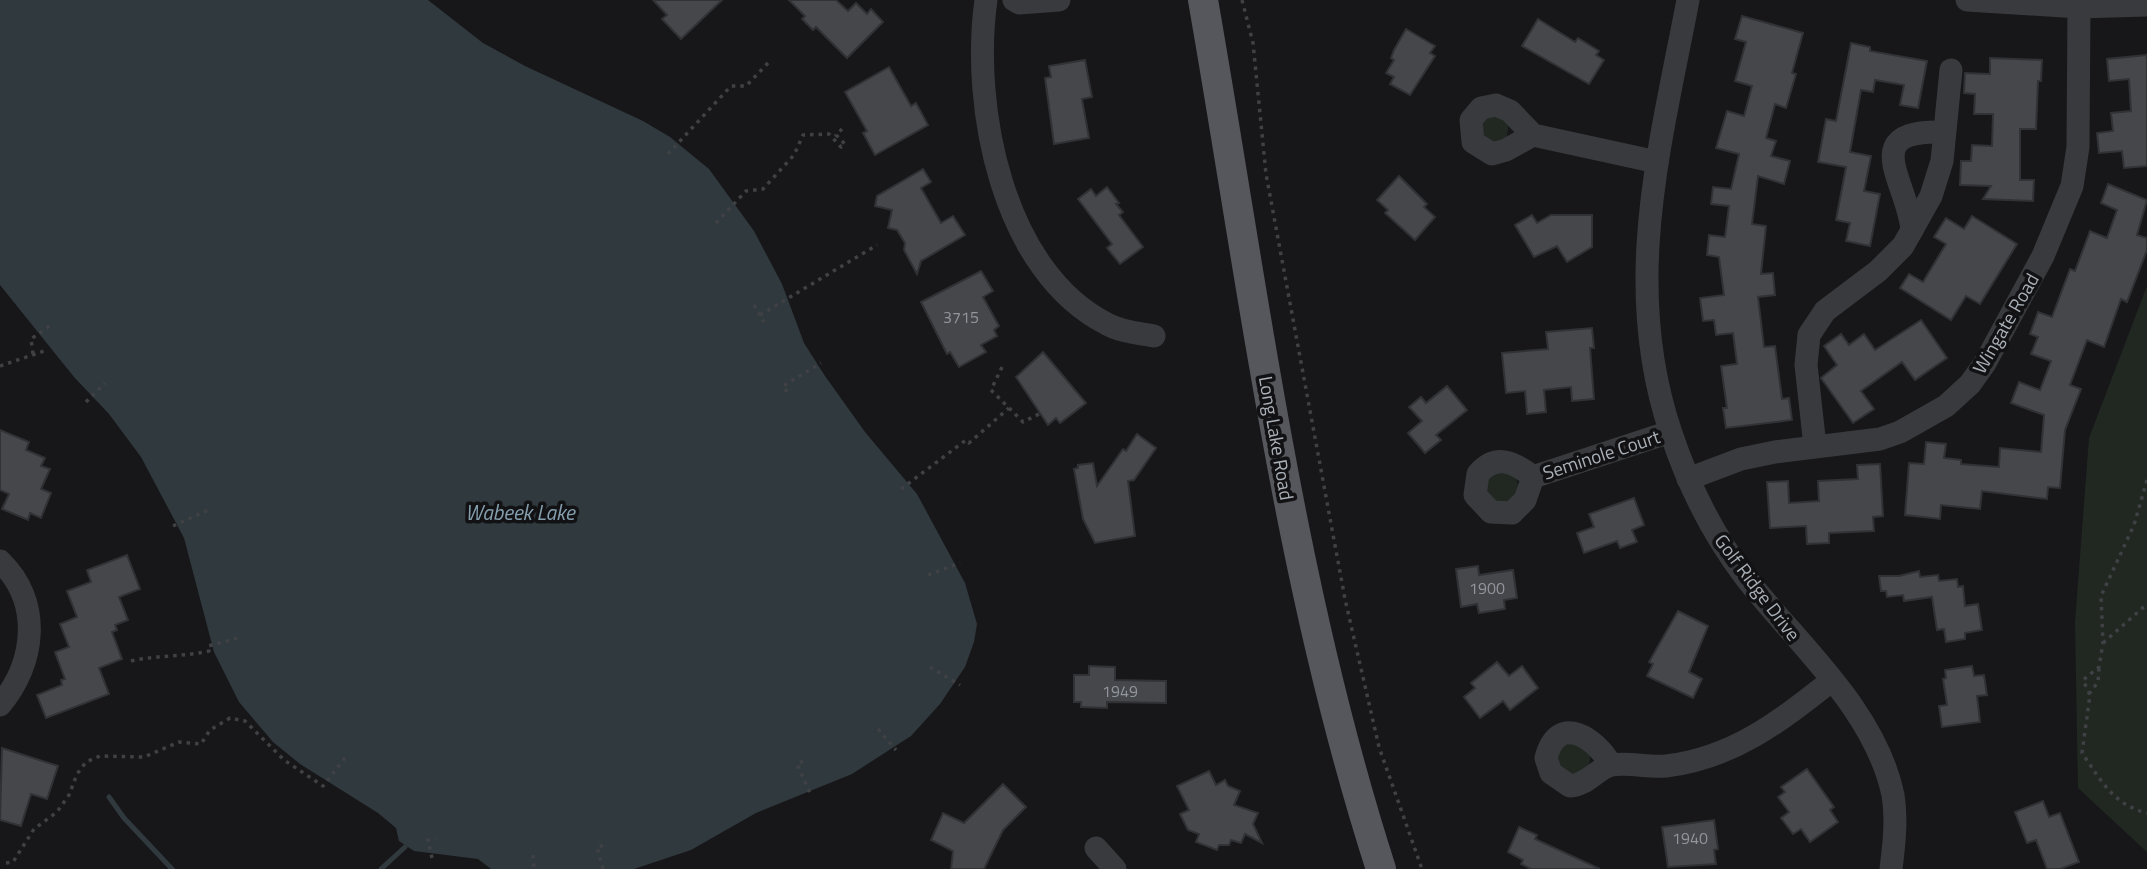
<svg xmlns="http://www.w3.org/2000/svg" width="2147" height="869" font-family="'Titillium Web',sans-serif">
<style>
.green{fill:#212822}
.water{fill:#30393e}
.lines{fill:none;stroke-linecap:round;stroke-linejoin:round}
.stream{stroke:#30393e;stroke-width:5}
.building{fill:#46474b;stroke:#313235;stroke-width:2}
.path{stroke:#3f4144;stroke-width:3.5;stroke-dasharray:3.5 5;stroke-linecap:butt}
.minor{stroke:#383a3d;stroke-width:23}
.major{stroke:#55575c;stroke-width:30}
.labels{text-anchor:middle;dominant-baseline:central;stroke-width:7;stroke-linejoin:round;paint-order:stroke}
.number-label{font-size:16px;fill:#91969c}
.street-label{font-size:19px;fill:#aab0b7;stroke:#121214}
.water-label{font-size:21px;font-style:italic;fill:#859faf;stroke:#121214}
</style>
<rect width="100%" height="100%" fill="#171719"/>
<g class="green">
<path d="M1491,114l18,9 -3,18 -16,5 -12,-19z"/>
<path d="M2147,286v566l-69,-64 -3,-166 14,-184z"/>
<circle cx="1502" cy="487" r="16"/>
<circle cx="1574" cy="759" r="16"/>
</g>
<path class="water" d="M0,0h428l55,43 42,23 118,55 27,16 39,32 45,62 28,53 22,59 21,33 40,56 52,62 48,89 12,41 -3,18 -9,25 -25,37 -29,32 -59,38 -96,39 -65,37 -57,19h-143l-13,-10 -64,-8 -15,-10 -3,-13 -18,-15 -78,-49 -27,-22 -34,-40 -25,-50 -30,-114 -43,-81 -32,-43 -35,-37 -74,-92z"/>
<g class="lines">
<g class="stream">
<path d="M109,797l15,21 48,51"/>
<path d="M381,869l24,-22"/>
</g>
</g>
<g class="building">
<path d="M653,0h69l-41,39 -19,-20 5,-4z"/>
<path d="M789,0h47l12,11 8,-8 11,11 4,-5 12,13 -36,36 -31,-31 -3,3 -11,-11 3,-3z"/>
<path d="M1742,16l61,17 -11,40 4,1 -10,34 -11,-4 -9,34 10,3 -5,15 19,5 -6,23 -26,-8 -6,48 14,2 -5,48 12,-1 2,22 -17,2 6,50 11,-1 7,53 7,-1 3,22 -66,8 -3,-20h4l-6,-42 16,-2 -4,-31 -17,2 -2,-15 -11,1 -3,-23 24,-3 -5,-38 -12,-2 2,-20 16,2 4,-31 -18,-2 2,-17 18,2 8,-35 -23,-6 11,-37 17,5 8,-30 -17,-5 11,-39 -11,-3z"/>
<path d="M1538,19l37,23 3,-4 21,13 -3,4 8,5 -15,24 -67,-38z"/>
<path d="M1406,29l29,17 -5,7 5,3 -25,39 -20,-11 4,-7 -8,-4 8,-13 -3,-2 3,-8z"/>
<path d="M1851,43l19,4v4l57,10 -9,47 -18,-3 4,-20 -29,-5 -2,12 -12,-2 -11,62 21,4 -7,35 16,3 -10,52 -24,-5 4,-18 -14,-3 10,-53 -28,-5 8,-43 10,2z"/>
<path d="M2147,55v111l-23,2 -2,-17 -23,2 -2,-20 16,-2 -2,-18 20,-2 -2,-32 -20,2 -2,-22z"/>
<path d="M1990,58l52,2 -1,21h-3l-2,48h-16v51h14l-1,21 -50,-2 8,-13 -31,-1 1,-24h10l1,-16 20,1 1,-32h-19l1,-20 -11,-1 1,-20 25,1z"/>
<path d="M1085,60l7,37 -10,2 7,39 -35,6 -9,-66 6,-1 -2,-11z"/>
<path d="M889,67l22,39 5,-3 12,22 -53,30 -12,-22 4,-2 -22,-39z"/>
<path d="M923,169l8,13 -10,6 20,35 12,-7 12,19 -44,26 -4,13 -13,-24 1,-7 -8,-13 -9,-2 4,-18 -17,-4 2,-10z"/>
<path d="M1399,176l28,28 -3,3 11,10 -20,23 -30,-27 3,-3 -11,-10z"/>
<path d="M2108,184l39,16 -10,35 10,3v12l-20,52 -6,-3 -17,48 -17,-7 -17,45 11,4 -16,41 -5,58 -12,-1 -1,12 -65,-8 -2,18 -39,-4 -1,14 -35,-4 4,-52 15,1 2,-22 20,2 -2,14 17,2v4l38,3 1,-19 41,4 3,-37 -33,-12 8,-21 21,8 11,-29 -20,-7 7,-17 -8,-3 8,-22 14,5 18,-48 5,2 15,-40 17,7 10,-28 -16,-7z"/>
<path d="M1107,187l12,16 -3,1 7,8 -4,3 24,32 -23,17 -13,-16 5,-4 -34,-45 13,-10 5,7z"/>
<path d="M1532,215l5,8 14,-8h41v32l-25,15 -10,-16 -23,11 -19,-32z"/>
<path d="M1972,216l45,28 -37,60 -14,-8 -15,24 -51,-32 9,-14 14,8 23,-38 -12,-7 12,-19 18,11z"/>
<path d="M981,271l12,20 -10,6 16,29 -5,4 3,6 -16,9 5,7 -27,15 -9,-15 -3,2 -26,-52z"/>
<path d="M1921,320l26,38 -32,22 -13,-18 -41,29 13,18 -21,14 -32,-45 16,-13 -13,-19 17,-12 8,11 15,-11 11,16z"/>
<path d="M1592,328l2,20h-4l4,51 -22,2 -1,-14 -27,3 2,22 -19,2 -2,-23 -19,2 -4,-40 46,-4 -2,-17z"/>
<path d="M1043,352l43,51 -26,20 -4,-5 -8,7 -32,-48z"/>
<path d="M1447,386l20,24 -31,25 5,5 -16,13 -17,-20 14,-12 -13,-14 12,-10 5,6z"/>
<path d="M0,430l29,12 -3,8 19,8 -4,8 9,3 -9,20 10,4 -10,25 -11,-5 -2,7 -26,-11 7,-15 -9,-4z"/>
<path d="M1137,434l19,14 -22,32 -6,1 7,55 -40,7 -12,-24 -9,-50 4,-1v-3l15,-2 4,23 26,-37 3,2z"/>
<path d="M1880,464l3,52 -10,1 1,14 -45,2v10l-22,1 -1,-18 -36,2 -3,-46 21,-1 1,22 30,-2 -1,-20 40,-2 -1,-14z"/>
<path d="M1634,498l10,27 -12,5 5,12 -17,6 -3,-7 -33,12 -7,-20 17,-6 -5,-13z"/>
<path d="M127,555l13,34 -21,8 9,23 -13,5 2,5 -5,2 10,27 -23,9 10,26 -63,24 -9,-23 25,-10 -1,-5 4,-1 -10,-27 14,-5 -9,-23 17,-7 -10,-26 24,-9 -4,-12z"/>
<path d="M1478,566l1,9 34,-5 4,28 -13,2 1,9 -26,4 -2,-9 -16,3 -5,-38z"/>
<path d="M1919,571l1,6 18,-2 1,6 18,-2 1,8 5,-1 2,20 13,-2 4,26 -17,3v6l-19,3 -2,-13 -7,1 -5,-33 -28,4 -1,-6 -16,2 -1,-6h-5l-2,-15h20z"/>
<path d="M1678,611l30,15 -19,46 13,7 -9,19 -46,-22 6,-12 -4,-2z"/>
<path d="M1497,662l12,14 13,-10 16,22 -28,22 -7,-9 -23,17 -16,-21 11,-9 -4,-5z"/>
<path d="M1089,666l26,1v13l51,1v22l-59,-1v6l-26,-1v-5h-7v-27h15z"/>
<path d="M1972,666l2,10 10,-1 3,20 -10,1 3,26 -38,5 -3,-21 8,-1 -4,-26 3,-1 -1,-8z"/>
<path d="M2,748l56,18 -11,33 -16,-5 -10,32 -21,-6z"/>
<path d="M1807,769l27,38 -4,3 8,12 -28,20 -9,-13 -8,5 -12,-16 8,-6 -11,-15 7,-5 -4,-5z"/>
<path d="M1209,771l7,14 9,-5 3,6 12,5 -6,14 24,8 -5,11 9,19 -17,-9 -4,9 -10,-3 -2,5h-10l-2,5 -21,-8 3,-8 -11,-4 -8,-16 9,-4 -12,-24z"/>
<path d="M1003,784l23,23 -23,23 -19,39h-33l2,-18 -22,-11 12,-27 21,10z"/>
<path d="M2043,801l6,16 11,-4 19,49 -19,7h-13l-11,-29 -9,3 -12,-31z"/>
<path d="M1714,820l4,29 -4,1 2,14 -48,3 -6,-40z"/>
<path d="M1519,827l18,8 -2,4 65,30h-69l-10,-5 2,-4 -15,-8z"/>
</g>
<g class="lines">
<g class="path">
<path d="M1242,0l11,43 13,131 79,425 34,148 43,122"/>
<path d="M668,154l63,-68h15l23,-24"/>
<path d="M716,223l30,-32 17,-2 31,-34 9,-20 26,-1 12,13 4,-3 -9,-9 6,-6"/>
<path d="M754,305l10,17"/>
<path d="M760,315l117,-70"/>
<path d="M33,354l-2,-15 20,-14"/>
<path d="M0,366l47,-16"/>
<path d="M1002,367l-11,23 32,32 16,-8"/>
<path d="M787,392l-4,-6 38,-23"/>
<path d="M86,402l19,-19"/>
<path d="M2147,480l-13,45 -33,71 2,47 -4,24 -16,13 7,15 -8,58c19,27 31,52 65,60"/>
<path d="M901,489l65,-49 3,3 40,-35"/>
<path d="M173,526l35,-16"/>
<path d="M928,575l32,-12"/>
<path d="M2103,643l44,-39"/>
<path d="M131,661c27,-6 52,-4 78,-10l-1,-5 34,-9"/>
<path d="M930,667l30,18"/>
<path d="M2089,694l9,-12 1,-14"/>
<path d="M878,729l18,21"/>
<path d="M803,761l-6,3 13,29"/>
<path d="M533,855l1,14"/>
<path d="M432,858l-4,-18 8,-1"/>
<path d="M6,863l7,-1 21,-33 23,-17 12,-17 8,-21 9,-12 14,-6 44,1 35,-15 22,2 9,-14 20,-12 15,3 39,39 39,26 22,-28"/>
<path d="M603,869l-6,-22 10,-3"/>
</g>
<g class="minor">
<path d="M986,0c-15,106 16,271 121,324 14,8 31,9 47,12"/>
<path d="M1014,0l5,3 40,-3"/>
<path d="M1688,0c-28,147 -67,286 -17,433 17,51 42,102 75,145 52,67 129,131 147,217 4,24 1,50 -2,74"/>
<path d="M1967,0l112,7 68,-2"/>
<path d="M1533,135l-27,15 -14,4 -19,-12 -2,-22 10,-12 15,-3 14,6 23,24 124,27"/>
<path d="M1912,230c-4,-48 -56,-101 32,-98"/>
<path d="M1815,446l-9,-81 3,-30 16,-24 53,-40 25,-25 28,-50 11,-35 9,-91"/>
<path d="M1533,477l-8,23 -13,13 -21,-1 -16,-17 3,-21c18,-21 36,-12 55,3l137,-45"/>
<path d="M1688,479l53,-20 34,-7 105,-13 20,-7 46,-26 24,-22 15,-21 58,-107 29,-70 6,-39 1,-140"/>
<path d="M0,561c43,41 35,103 0,144"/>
<path d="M1611,765c-15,-27 -53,-53 -65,-7l5,15 19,13c18,-1 27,-18 42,-21 17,-3 37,3 54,1 67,-8 113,-44 165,-85"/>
<path d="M1096,848l19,21"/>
</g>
<path class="major" d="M1203,0c51,292 87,587 178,869"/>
</g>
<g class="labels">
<g class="number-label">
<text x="961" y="317">3715</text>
<text x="1487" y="588">1900</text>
<text x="1120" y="691">1949</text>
<text x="1690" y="838">1940</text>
</g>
<g class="street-label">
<text transform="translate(2005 323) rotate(-60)">Wingate Road</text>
<text transform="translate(1277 438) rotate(80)">Long Lake Road</text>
<text transform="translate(1601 454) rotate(-18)">Seminole Court</text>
<text transform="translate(1758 587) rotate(53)">Golf Ridge Drive</text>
</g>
<g class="water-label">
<text x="520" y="512">Wabeek Lake</text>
</g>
</g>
</svg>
